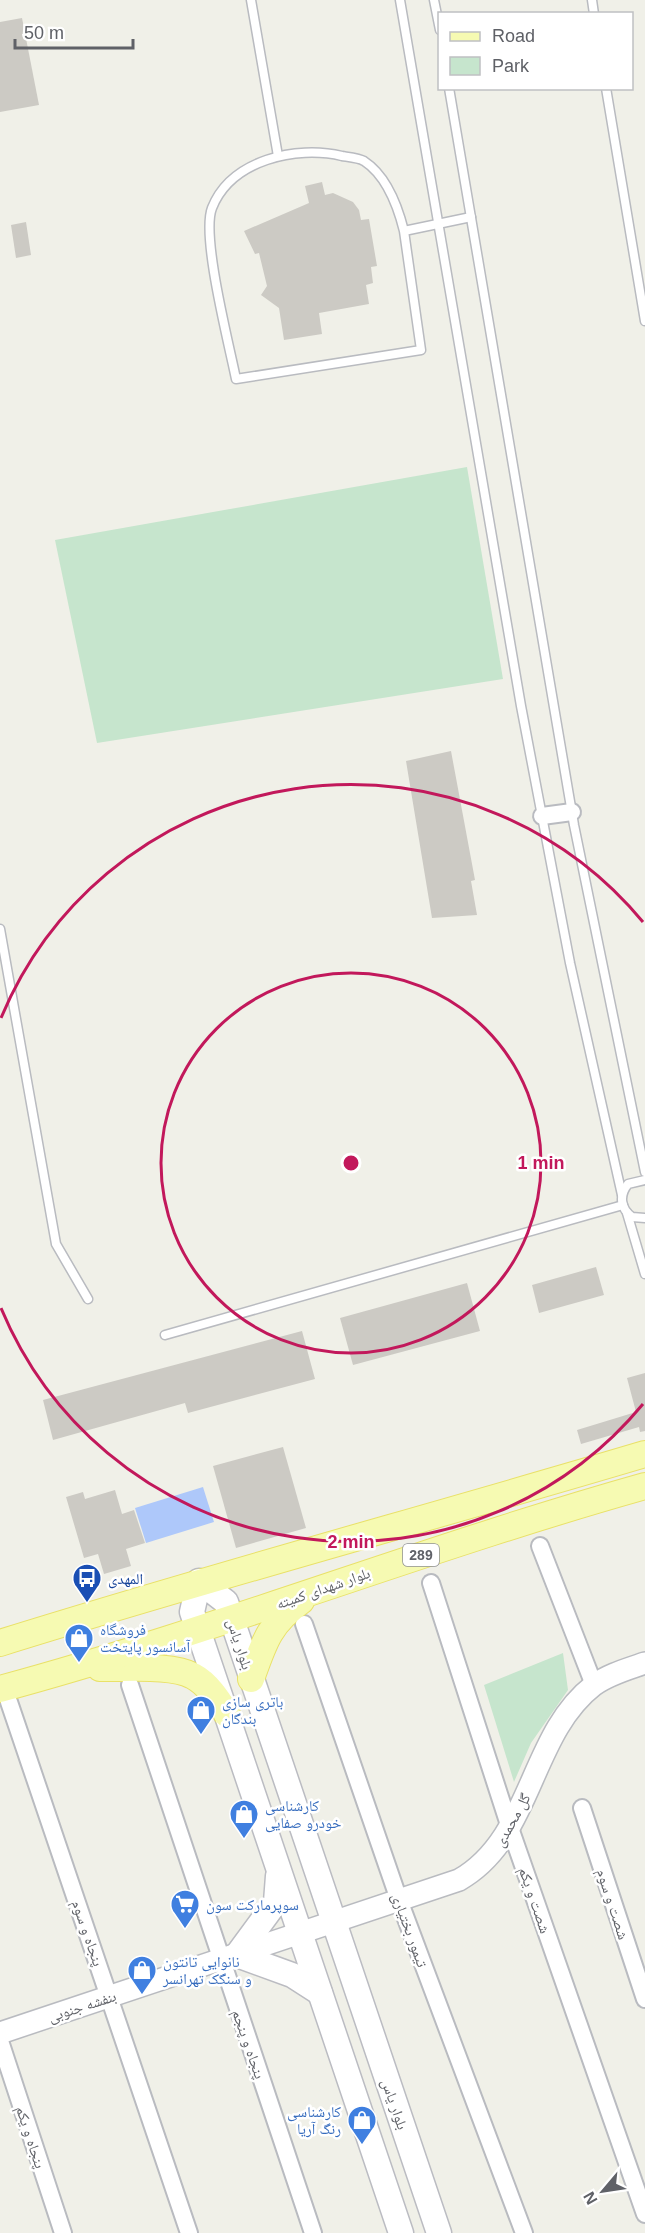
<svg xmlns="http://www.w3.org/2000/svg" width="645" height="2233" font-family="Helvetica,'Noto Naskh Arabic',sans-serif">
<style>
.green{fill:#c6e5cd}
.water{fill:#aec8fa}
.building{fill:#cccac4}
.lines{fill:none;stroke-linecap:round;stroke-linejoin:round}
.service-casing{stroke:#b9bbc0;stroke-width:11}
.minor-casing{stroke:#b9bbc0;stroke-width:20}
.tertiary-casing{stroke:#b9bbc0;stroke-width:24}
.secondary-casing{stroke:#bbbcc2;stroke-width:27}
.primary-casing{stroke:#e9e168;stroke-width:28}
.service{stroke:#fff;stroke-width:8}
.minor{stroke:#fff;stroke-width:16}
.tertiary{stroke:#fff;stroke-width:21}
.secondary{stroke:#fff;stroke-width:24}
.primary{stroke:#f6fab2;stroke-width:26}
.ring{fill:none;stroke:#c2185b;stroke-width:3}
.labels{text-anchor:middle;dominant-baseline:central;stroke-width:5;stroke-linejoin:round;paint-order:stroke}
.shield{fill:#fff;stroke:#8f9095;stroke-width:1.5}
.shield-label{font-size:14px;font-weight:bold;fill:#5f6167}
.transit-label{font-size:15px;fill:#164399;stroke:#fff;text-anchor:start}
.street-label{font-size:15px;fill:#5f6167;stroke:#fff}
.shop-label{font-size:15px;fill:#366cbe;stroke:#fff;text-anchor:start}
.centre{fill:#c2185b;stroke:#fff;stroke-width:3}
.ring-label{font-size:18px;text-anchor:middle;font-weight:bold;fill:#c2185b;stroke:#fff;stroke-width:5;stroke-linejoin:round;paint-order:stroke}
</style>
<rect width="100%" height="100%" fill="#f0f0e8"/>
<g class="green">
<path d="M467,467l36,212 -406,64 -42,-203z"/>
<path d="M563,1653l5,37 -37,53 -17,39 -30,-97z"/>
</g>
<path class="water" d="M203,1487l11,35 -68,21 -11,-35z"/>
<g class="building">
<path d="M22,18l17,87 -39,7v-90z"/>
<path d="M322,182l3,13 8,-2 20,9 6,8 2,10 8,-1 8,47 -6,1 2,16 -7,2 3,19 -50,9 3,21 -38,6 -5,-32 -18,-13 6,-9 -8,-33 -4,1 -11,-23 65,-28 -4,-17z"/>
<path d="M26,222l5,33 -15,3 -5,-33z"/>
<path d="M451,751l24,129 -4,1 6,34 -45,3 -26,-157z"/>
<path d="M596,1267l8,28 -65,18 -7,-28z"/>
<path d="M467,1283l13,48 -127,34 -13,-47z"/>
<path d="M302,1331l13,48 -127,34 -3,-10 -132,37 -10,-40z"/>
<path d="M645,1373v58l-5,1 -1,-5 -58,17 -4,-14 59,-18 -9,-34z"/>
<path d="M283,1447l23,81 -70,20 -23,-82z"/>
<path d="M115,1490l7,24 12,-4 11,33 -19,6 5,17 -27,8 -6,-20 -14,4 -18,-61 17,-5 2,7z"/>
</g>
<g class="lines">
<g class="service-casing">
<g id="service">
<path d="M251,0l27,156"/>
<path d="M400,0l121,706 49,257 52,232"/>
<path d="M434,0l6,30"/>
<path d="M592,0l2,14"/>
<path d="M449,88l125,737 71,347"/>
<path d="M606,88l39,233"/>
<path d="M404,231l17,119 -185,29c-7,-35 -35,-143 -24,-171 19,-48 84,-63 130,-52 6,1 17,2 22,5 23,15 34,46 40,70l67,-14"/>
<path d="M0,929l56,315 32,55"/>
<path d="M645,1180l-17,4c-9,11 -8,24 4,33l13,1"/>
<path d="M627,1213l18,61"/>
<path d="M165,1335l458,-130"/>
</g>
</g>
<g class="minor-casing">
<g id="minor">
<path d="M542,816l30,-4"/>
<path d="M540,1546l54,139"/>
<path d="M431,1583l79,245 135,386"/>
<path d="M304,1624l95,276 125,333"/>
<path d="M130,1685l183,548"/>
<path d="M9,1702l180,531"/>
<path d="M582,1808l63,191"/>
<path d="M0,2041l63,192"/>
</g>
</g>
<g class="tertiary-casing">
<path id="tertiary" d="M0,2033l459,-153c74,-42 70,-145 135,-195 15,-11 34,-16 51,-22"/>
</g>
<g class="secondary-casing">
<g id="secondary">
<path d="M278,1876l-2,26 -39,53 55,20 28,18"/>
<path d="M401,2233l-209,-621 7,-31 27,21 213,631"/>
</g>
</g>
<g class="primary-casing">
<g id="primary">
<path d="M0,1643c214,-67 430,-125 645,-189"/>
<path d="M100,1668c24,1 72,-4 93,8 15,8 25,24 34,38"/>
<path d="M251,1679c13,-37 18,-55 50,-78"/>
<path d="M0,1689c218,-59 428,-142 645,-203"/>
</g>
</g>
<use href="#service" class="service"/>
<use href="#minor" class="minor"/>
<use href="#tertiary" class="tertiary"/>
<use href="#secondary" class="secondary"/>
<use href="#primary" class="primary"/>
</g>
<g class="ring">
<circle cx="351" cy="1163" r="190"/>
<path d="M643 1404A379 379 0 0 1 1 1308M1 1018A379 379 0 0 1 643 922"/>
</g>
<defs>
<g id="bus-pin" transform="scale(1.5)"><path d="M0 17L-7.5 6A9.5 9.5 0 1 1 7.5 6Z" fill="#1a4fb4" stroke="#fff"/><path d="M-5-6H5V4H4V6H2V4H-2V6H-4V4H-5ZM-3.5-4V0h7V-4ZM-3.5 1.2v1.5H-2V1.2ZM2 1.2v1.5H3.5V1.2Z" fill="#fff"/></g>
<g id="shop-pin" transform="scale(1.5)"><path d="M0 17L-7.5 6A9.5 9.5 0 1 1 7.5 6Z" fill="#3f7fe0" stroke="#fff"/><path d="M-5-2.5h2.3a2.7 3.5 0 0 1 5.4 0H5L5.5 6h-11ZM-1.5-2.5h3a1.5 2.3 0 0 0-3 0Z" fill="#fff"/></g>
<g id="supermarket-pin" transform="scale(1.5)"><path d="M0 17L-7.5 6A9.5 9.5 0 1 1 7.5 6Z" fill="#3f7fe0" stroke="#fff"/><path d="M-6-5.5h2.5l.6 2H6L4.5 2H-2.5L-4.4-4H-6ZM-1.5 3.2a1.3 1.3 0 1 0 .1 0ZM3 3.2a1.3 1.3 0 1 0 .1 0Z" fill="#fff"/></g>
</defs>
<g fill-rule="evenodd">
<use href="#bus-pin" x="87" y="1578"/>
<use href="#shop-pin" x="79" y="1638"/>
<use href="#shop-pin" x="201" y="1710"/>
<use href="#shop-pin" x="244" y="1814"/>
<use href="#supermarket-pin" x="185" y="1904"/>
<use href="#shop-pin" x="142" y="1970"/>
<use href="#shop-pin" x="362" y="2120"/>
</g>
<g class="labels">
<rect class="shield" x="403" y="1544" width="36" height="22" rx="4.5"/>
<g class="shield-label">
<text x="421" y="1555">289</text>
</g>
<g class="transit-label">
<text x="108" y="1578">المهدی</text>
</g>
<g class="street-label">
<text transform="translate(323 1588) rotate(-19)">بلوار شهدای کمیته</text>
<text transform="translate(240 1644) rotate(72)">بلوار یاس</text>
<text transform="translate(512 1820) rotate(-61)">گل محمدی</text>
<text transform="translate(535 1900) rotate(71)">شصت و یکم</text>
<text transform="translate(613 1904) rotate(72)">شصت و سوم</text>
<text transform="translate(410 1930) rotate(70)">تیمور بختیاری</text>
<text transform="translate(88 1933) rotate(71)">پنجاه و سوم</text>
<text transform="translate(82 2006) rotate(-18)">بنفشه جنوبی</text>
<text transform="translate(249 2044) rotate(71)">پنجاه و پنجم</text>
<text transform="translate(395 2104) rotate(71)">بلوار یاس</text>
<text transform="translate(31 2137) rotate(72)">پنجاه و یکم</text>
</g>
<g class="shop-label">
<text x="100" y="1629">فروشگاه<tspan x="100" dy="17">آسانسور پایتخت</tspan></text>
<text x="222" y="1701">باتری سازی<tspan x="222" dy="17">بندگان</tspan></text>
<text x="265" y="1805">کارشناسی<tspan x="265" dy="17">خودرو صفایی</tspan></text>
<text x="206" y="1904">سوپرمارکت سون</text>
<text x="163" y="1961">نانوایی تانتون<tspan x="163" dy="17">و سنگک تهرانسر</tspan></text>
<text x="341" y="2111" text-anchor="end">کارشناسی<tspan x="341" dy="17">رنگ آریا</tspan></text>
</g>
</g>
<circle cx="351" cy="1163" r="9" class="centre"/>
<g class="ring-label">
<text x="541" y="1169">1 min</text>
<text x="351" y="1548">2 min</text>
</g>
<rect x="438" y="12" width="195" height="78" fill="#ffffff" stroke="#bfc0c2" stroke-width="1.5"/>
<rect x="450" y="32" width="30" height="9" fill="#f6fab2" stroke="#bfc0c2" stroke-width="1.5"/>
<text x="492" y="42" font-size="18" fill="#5f6167">Road</text>
<rect x="450" y="57" width="30" height="18" fill="#c6e5cd" stroke="#bfc0c2" stroke-width="1.5"/>
<text x="492" y="72" font-size="18" fill="#5f6167">Park</text>
<g transform="translate(603 2191) rotate(241)" stroke="#ffffff" stroke-width="4.5" paint-order="stroke">
<path d="M0-4.5L10 22L0 15L-10 22Z" fill="#5f6167"/>
<text y="-9" font-size="16" font-weight="bold" text-anchor="middle" fill="#5f6167">N</text>
</g>
<path d="M15 39v9h118v-9" fill="none" stroke="#5f6167" stroke-width="3"/>
<text x="24" y="39" font-size="18" fill="#5f6167" stroke="#ffffff" stroke-width="4.5" paint-order="stroke">50 m</text>
</svg>
